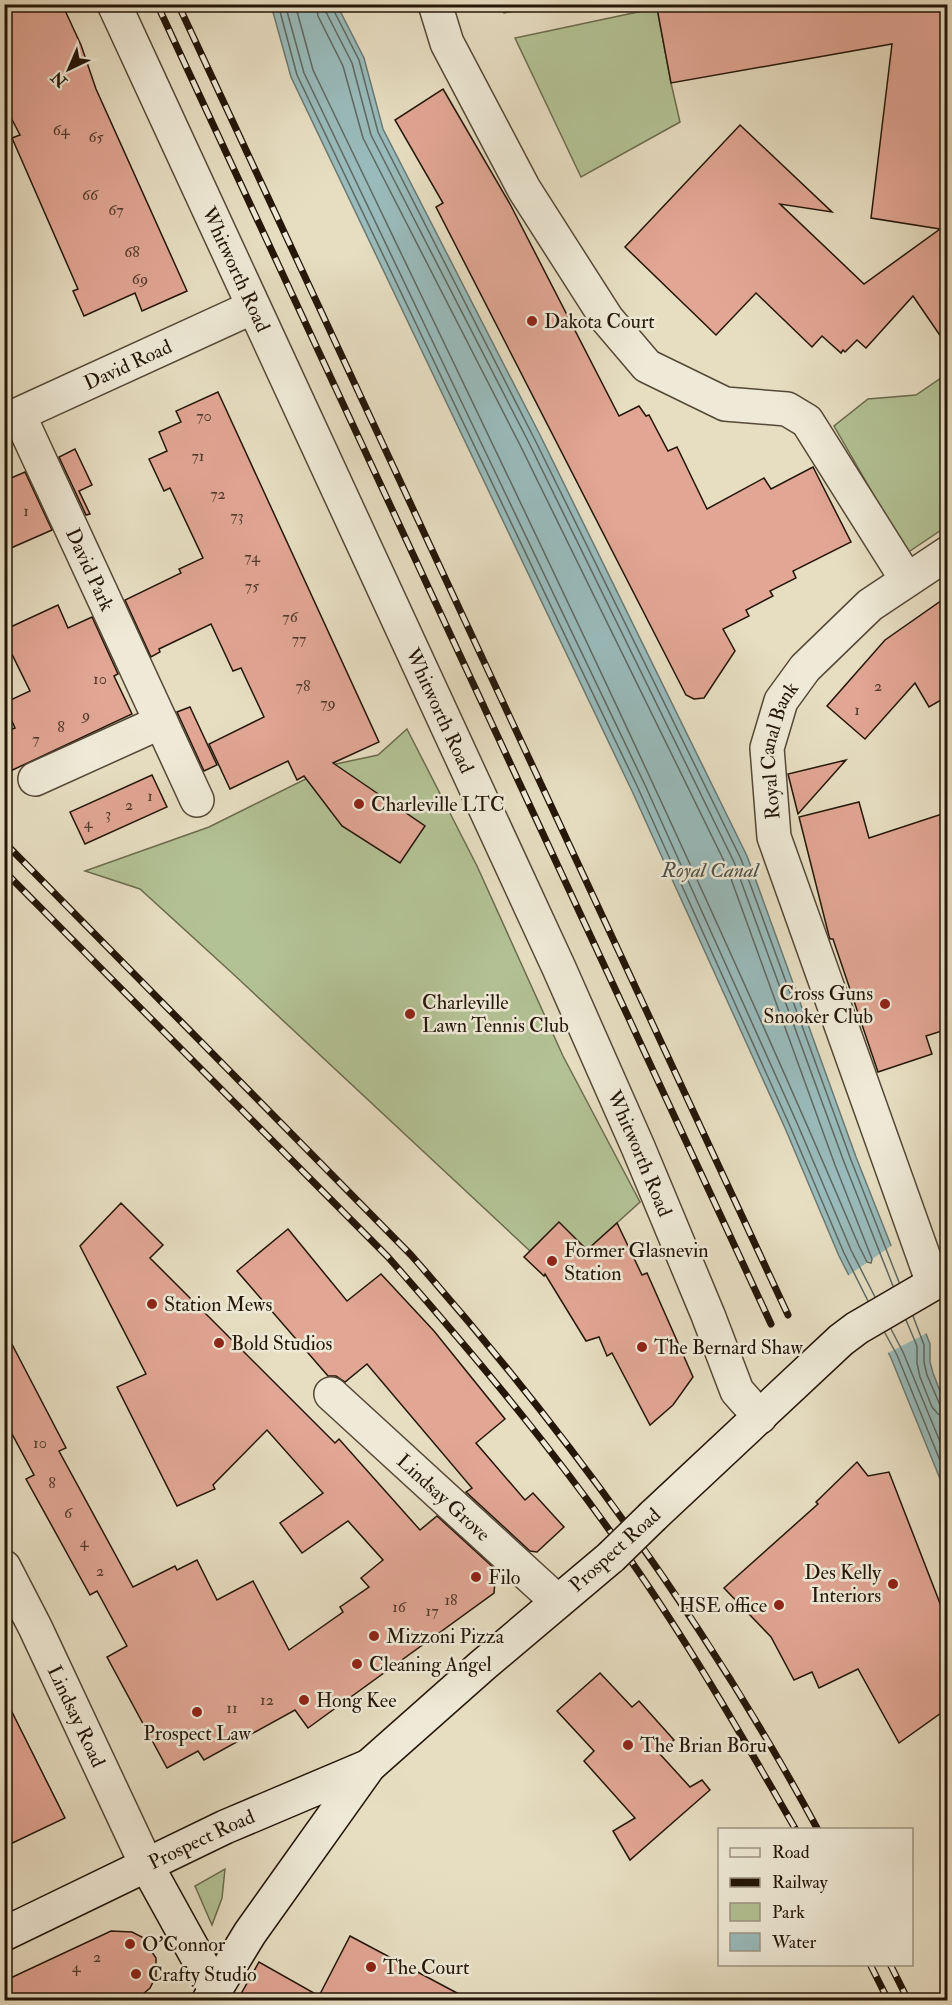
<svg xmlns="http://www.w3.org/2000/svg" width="952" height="2005" font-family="'IM FELL Double Pica',serif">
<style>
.green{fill:#b3c295;stroke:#6c6c4e;stroke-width:1.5}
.water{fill:#9bb;stroke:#6a7973;stroke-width:1.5}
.pier{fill:#e7dec2}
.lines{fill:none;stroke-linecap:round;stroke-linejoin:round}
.shore{stroke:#5e6862;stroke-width:1.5}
.building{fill:#e1a694;stroke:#241608;stroke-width:1.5}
.minor-casing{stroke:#554836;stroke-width:36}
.tertiary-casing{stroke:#554836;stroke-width:36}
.secondary-casing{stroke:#241608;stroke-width:36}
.minor{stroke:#efead7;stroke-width:33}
.tertiary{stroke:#efead7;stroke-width:33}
.secondary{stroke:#efead7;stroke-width:33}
.rail-casing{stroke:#241608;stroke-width:7}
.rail{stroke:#efead7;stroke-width:4.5;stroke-dasharray:14;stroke-linecap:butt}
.secondary-bridge-casing{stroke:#241608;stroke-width:36;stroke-linecap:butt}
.secondary-bridge{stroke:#efead7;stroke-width:33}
.poi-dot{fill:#8f2418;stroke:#efead7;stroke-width:2}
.labels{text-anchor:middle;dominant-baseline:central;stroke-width:5;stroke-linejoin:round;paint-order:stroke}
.number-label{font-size:16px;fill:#533a2b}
.street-label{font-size:20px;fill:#241608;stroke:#efead7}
.poi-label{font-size:20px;fill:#241608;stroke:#efead7;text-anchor:start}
.water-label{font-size:21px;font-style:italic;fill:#4d5047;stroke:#efead7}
</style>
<rect width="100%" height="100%" fill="#e7dec2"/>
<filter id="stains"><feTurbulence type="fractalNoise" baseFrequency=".00333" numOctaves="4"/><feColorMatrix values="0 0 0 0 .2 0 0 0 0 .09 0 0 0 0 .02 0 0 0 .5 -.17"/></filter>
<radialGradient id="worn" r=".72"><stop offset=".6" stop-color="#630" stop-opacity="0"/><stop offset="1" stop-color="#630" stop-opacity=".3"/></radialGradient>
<g class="green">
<path d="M500,5h42l-38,8z"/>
<path d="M657,8l14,75 9,39 -99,55 -66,-139z"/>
<path d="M947,374v152l-40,27 -73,-127 34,-27 48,-4z"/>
<path d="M407,729l70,137 86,190 77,146 -53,48 -28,-27 -29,28 -299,-279 -91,-83 -55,-18 124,-44 127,-63 42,-9z"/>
<path d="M225,1869l-3,29 -10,27 -17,-39z"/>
</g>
<path class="water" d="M271,5h66l27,53 19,71 157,306 207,421 109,301 74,187v18l3,11 14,36v87l-56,-138 -52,-102 -54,-128 -153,-337 -341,-714z"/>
<path class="pier" d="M894,1244l35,88 -43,22 -40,-77z"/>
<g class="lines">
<g class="shore">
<path d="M278,4l19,71 341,713 152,338 54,127 24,48"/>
<path d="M285,4l19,69 341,712 152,338 54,127 24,47"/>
<path d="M295,4l18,66c187,390 377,778 546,1176l8,16 4,1 1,-4 -37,-94 -109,-300 -206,-420 -157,-307 -20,-72 -25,-50 -2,-12"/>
<path d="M325,4l1,8 26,51 19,72 157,306 206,421 110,300 49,124"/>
<path d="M332,4l1,5 26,51 19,72 156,306 207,421 110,301 48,122"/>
<path d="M913,1316l11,29v17l3,13 13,30 8,4"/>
<path d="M906,1320l11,26v17l3,14 12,30 6,7 10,3"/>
<path d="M891,1329l12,23 45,109"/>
<path d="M885,1333l12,22 51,125"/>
</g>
</g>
<g class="building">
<path d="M4,4h58l19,41 15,44 91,202 -45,20 -7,-18 -51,23 -11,-25 5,-2 -66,-151 8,-3 -16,-31z"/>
<path d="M677,4h271v343l-35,-51 -47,52 -9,-8 -12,12 -2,-2 -2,3 -19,-17 -10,11 -56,-54 -40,42 -91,-88 115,-122 92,87 -52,-8 84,80 76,-55 -69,-11 21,-174 -221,39 -14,-75z"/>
<path d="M443,89l67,115 109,212 20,-10 7,10 3,-1 19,36 9,-4 30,62 57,-31 7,11 42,-22 38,75 -58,29 3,7 -26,13 3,5 -27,14 3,6 -26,13 12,22 -31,47 -10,1 -8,-4 -250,-488 7,-4 -48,-83z"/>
<path d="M218,392l161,350 -46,21 92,63 -25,37 -58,-37 -38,-50 -7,4 -9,-19 -58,28 -21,-45 55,-27 -23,-49 -8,3 -22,-47 -52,25 1,3 -9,5 -26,-57 56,-27 -2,-4 24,-11 -33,-70 -6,3 -15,-32 18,-8 -8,-19 22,-10 -5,-11z"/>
<path d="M75,449l17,36 -13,6 11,23 -4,1 -27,-58z"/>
<path d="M25,472l27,58 -48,21v-70z"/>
<path d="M948,596v100l-19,11 -14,-24 -50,56 -38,-33 58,-66z"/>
<path d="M58,605l10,23 24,-11 26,57 -4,2 18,38 -128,60v-42l11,-4 -11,-25 26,-12 -26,-53v-8z"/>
<path d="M190,707l27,58 -13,6 -27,-59z"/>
<path d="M846,760l-48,54 -10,-40z"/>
<path d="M152,775l15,32 -82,37 -15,-32z"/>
<path d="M859,802l10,36 79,-26v217l-22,7 6,18 -54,18 -45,-133h-3l-1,-3 -30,-119z"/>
<path d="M121,1203l42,42 -13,13 185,185 4,-4 81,91 17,-14 59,54 -2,23 -186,135 -13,-18 -91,50 -6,-9 -31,17 -60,-111 20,-11 -30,-55 -7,4 -64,-116 8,-4 -30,-56v-90l62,119 -7,3 74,136 42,-21 2,4 20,-10 20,40 36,-19 36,69 54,-38 -3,-5 29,-20 -8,-9 22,-18 -35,-39 -46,32 -22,-30 43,-30 -56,-63 -54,55 2,4 -38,17 -60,-119 29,-13 -66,-128z"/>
<path d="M559,1222l28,28 30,-27 25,52 5,-2 46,104 -20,28 -23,20 -38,-72 -5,3 -8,-19 -13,4 -41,-67 -1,2 -20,-19z"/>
<path d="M288,1229l59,72 34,-27 53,57 71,88 -29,24 49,57 8,-7 31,34 -27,25 -7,-1 -64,-59 6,-4 -105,-124 -22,18 -9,-6h-8l-91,-105z"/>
<path d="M857,1462l11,14 21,-4 59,152v84l-49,35 -41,-74 -39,19 -7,-16 -18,8 -23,-43 -47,-49 94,-84 -2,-2z"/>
<path d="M600,1673l32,34 7,-6 35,39 -15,13 31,34 12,-7 8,10 -80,70 -17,-29 22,-13 -51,-57 10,-10 -37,-40z"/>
<path d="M4,1696l61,122 -61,29z"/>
<path d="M111,1931l21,1 10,5 14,21v18l-6,12 -15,13h-131v-20z"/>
<path d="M350,1936l122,65h-235l22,-39 60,34z"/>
</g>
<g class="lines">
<g class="minor-casing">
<g id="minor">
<path d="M435,4l12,39 77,146 83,130 40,47 78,38 62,5 20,12 100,159"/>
<path id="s1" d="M19,415l178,385"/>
<path id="s2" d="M4,421l249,-114"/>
<path d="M35,779l126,-57"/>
<path id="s3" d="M933,1283l-159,-446 -7,-89 14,-47 24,-33 65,-63 78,-52"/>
<path id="s4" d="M331,1394l226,207"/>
<path id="s5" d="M4,1567l31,60 112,239"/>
</g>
</g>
<g class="tertiary-casing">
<g id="tertiary">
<path id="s6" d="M114,4l445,964 79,179 70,168 29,76 23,26"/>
</g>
</g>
<g class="secondary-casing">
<g id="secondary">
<path d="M653,1516l188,-176 16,-12 91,-53"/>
<path d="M147,1866l68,123"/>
<path id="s7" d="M4,1934l221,-107 144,-61"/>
<path d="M209,2000l41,-67 119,-167 114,-101 128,-108"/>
</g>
</g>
<use href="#minor" class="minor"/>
<use href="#tertiary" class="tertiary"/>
<use href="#secondary" class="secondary"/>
<g class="rail-casing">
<g id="rail">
<path d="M157,4l614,1320"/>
<path d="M178,4l610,1311"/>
<path d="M4,842l407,413c156,177 295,367 407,575"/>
<path d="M4,871l384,386c89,101 176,205 252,317 56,82 106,169 156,256"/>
<path d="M870,1964l18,36"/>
<path d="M890,1964l18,36"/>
</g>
</g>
<use href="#rail" class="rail"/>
<g class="secondary-bridge-casing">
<path id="secondary-bridge" d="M611,1557l42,-41"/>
</g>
<use href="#secondary-bridge" class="secondary-bridge"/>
</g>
<g class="poi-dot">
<circle cx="532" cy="321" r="6"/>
<circle cx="359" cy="804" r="6"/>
<circle cx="885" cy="1004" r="6"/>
<circle cx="410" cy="1014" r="6"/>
<circle cx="552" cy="1261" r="6"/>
<circle cx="152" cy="1304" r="6"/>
<circle cx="219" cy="1343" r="6"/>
<circle cx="642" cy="1347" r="6"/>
<circle cx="476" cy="1577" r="6"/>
<circle cx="893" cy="1584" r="6"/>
<circle cx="779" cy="1605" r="6"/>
<circle cx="374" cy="1636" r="6"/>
<circle cx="357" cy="1664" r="6"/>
<circle cx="304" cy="1700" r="6"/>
<circle cx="197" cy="1712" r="6"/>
<circle cx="628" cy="1745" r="6"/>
<circle cx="130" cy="1944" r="6"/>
<circle cx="371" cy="1967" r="6"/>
<circle cx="136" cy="1974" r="6"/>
</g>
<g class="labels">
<g class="number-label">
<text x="61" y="130">64</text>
<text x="96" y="137">65</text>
<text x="90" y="195">66</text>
<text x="116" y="210">67</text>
<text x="132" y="252">68</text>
<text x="140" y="279">69</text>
<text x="204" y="416">70</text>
<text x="198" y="456">71</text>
<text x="218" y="494">72</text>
<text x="26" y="511">1</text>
<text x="237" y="516">73</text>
<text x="252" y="557">74</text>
<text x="252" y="586">75</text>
<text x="290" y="617">76</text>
<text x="299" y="639">77</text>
<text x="100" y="679">10</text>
<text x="303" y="686">78</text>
<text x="878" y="686">2</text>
<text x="328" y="703">79</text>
<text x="857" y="710">1</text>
<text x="86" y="715">9</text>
<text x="61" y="727">8</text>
<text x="36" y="739">7</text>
<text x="150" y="796">1</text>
<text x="129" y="805">2</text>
<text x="108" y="814">3</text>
<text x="88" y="823">4</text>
<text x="40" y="1443">10</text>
<text x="52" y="1483">8</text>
<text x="68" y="1513">6</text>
<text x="84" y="1542">4</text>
<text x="100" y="1571">2</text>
<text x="451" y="1600">18</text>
<text x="399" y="1607">16</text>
<text x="432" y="1611">17</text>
<text x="267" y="1700">12</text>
<text x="232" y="1708">11</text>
<text x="97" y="1957">2</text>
<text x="76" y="1967">4</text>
</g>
<g class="street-label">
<text stroke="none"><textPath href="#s6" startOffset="292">Whitworth Road</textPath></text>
<text stroke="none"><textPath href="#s2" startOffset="136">David Road</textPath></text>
<text stroke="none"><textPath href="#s1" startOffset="170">David Park</textPath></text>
<text stroke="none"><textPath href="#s6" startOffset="778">Whitworth Road</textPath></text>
<text stroke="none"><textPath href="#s3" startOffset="562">Royal Canal Bank</textPath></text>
<text stroke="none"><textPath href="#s6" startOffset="1264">Whitworth Road</textPath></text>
<text stroke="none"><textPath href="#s4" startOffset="153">Lindsay Grove</textPath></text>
<text transform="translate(615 1550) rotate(-42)">Prospect Road</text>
<text stroke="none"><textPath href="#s5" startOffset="166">Lindsay Road</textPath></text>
<text stroke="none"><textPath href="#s7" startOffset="219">Prospect Road</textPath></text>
</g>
<g class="poi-label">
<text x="544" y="321">Dakota Court</text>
<text x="371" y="804">Charleville LTC</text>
<text x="873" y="993" text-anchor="end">Cross Guns<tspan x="873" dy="23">Snooker Club</tspan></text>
<text x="422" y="1002">Charleville<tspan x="422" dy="23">Lawn Tennis Club</tspan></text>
<text x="564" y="1250">Former Glasnevin<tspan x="564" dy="23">Station</tspan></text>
<text x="164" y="1304">Station Mews</text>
<text x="231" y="1343">Bold Studios</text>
<text x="654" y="1347">The Bernard Shaw</text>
<text x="881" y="1572" text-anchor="end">Des Kelly<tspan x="881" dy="23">Interiors</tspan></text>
<text x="488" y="1577">Filo</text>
<text x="767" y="1605" text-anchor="end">HSE office</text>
<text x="386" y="1636">Mizzoni Pizza</text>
<text x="369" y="1664">Cleaning Angel</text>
<text x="316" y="1700">Hong Kee</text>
<text x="197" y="1733" text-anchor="middle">Prospect Law</text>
<text x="640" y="1745">The Brian Boru</text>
<text x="142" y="1944">O'Connor</text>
<text x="383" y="1967">The Court</text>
<text x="148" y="1974">Crafty Studio</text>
</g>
<g class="water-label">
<text x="710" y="870">Royal Canal</text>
</g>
</g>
<rect width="952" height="2005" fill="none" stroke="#e7dec2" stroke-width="24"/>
<rect x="6" y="6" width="940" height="1993" fill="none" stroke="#241608" stroke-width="3"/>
<rect x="12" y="12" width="928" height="1981" fill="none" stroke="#241608" stroke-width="1.5"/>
<rect x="718" y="1828" width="195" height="138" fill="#efead7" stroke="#9e9584" stroke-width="1.5"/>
<rect x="730" y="1848" width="30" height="9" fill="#efead7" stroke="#9e9584" stroke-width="1.5"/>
<text x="772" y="1858" font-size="18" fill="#241608">Road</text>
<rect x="730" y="1878" width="30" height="9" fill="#241608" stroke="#9e9584" stroke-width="1.5"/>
<text x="772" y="1888" font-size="18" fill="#241608">Railway</text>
<rect x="730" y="1903" width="30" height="18" fill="#b3c295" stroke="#9e9584" stroke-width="1.5"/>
<text x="772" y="1918" font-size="18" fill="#241608">Park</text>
<rect x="730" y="1933" width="30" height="18" fill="#99bbbb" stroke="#9e9584" stroke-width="1.5"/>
<text x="772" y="1948" font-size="18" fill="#241608">Water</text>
<g transform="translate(69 69) rotate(224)" stroke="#efead7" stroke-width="4.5" paint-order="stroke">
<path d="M0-4.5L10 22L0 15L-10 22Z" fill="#241608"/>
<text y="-9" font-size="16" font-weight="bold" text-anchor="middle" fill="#241608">N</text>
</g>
<rect width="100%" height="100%" filter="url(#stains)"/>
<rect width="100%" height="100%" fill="url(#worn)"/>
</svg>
